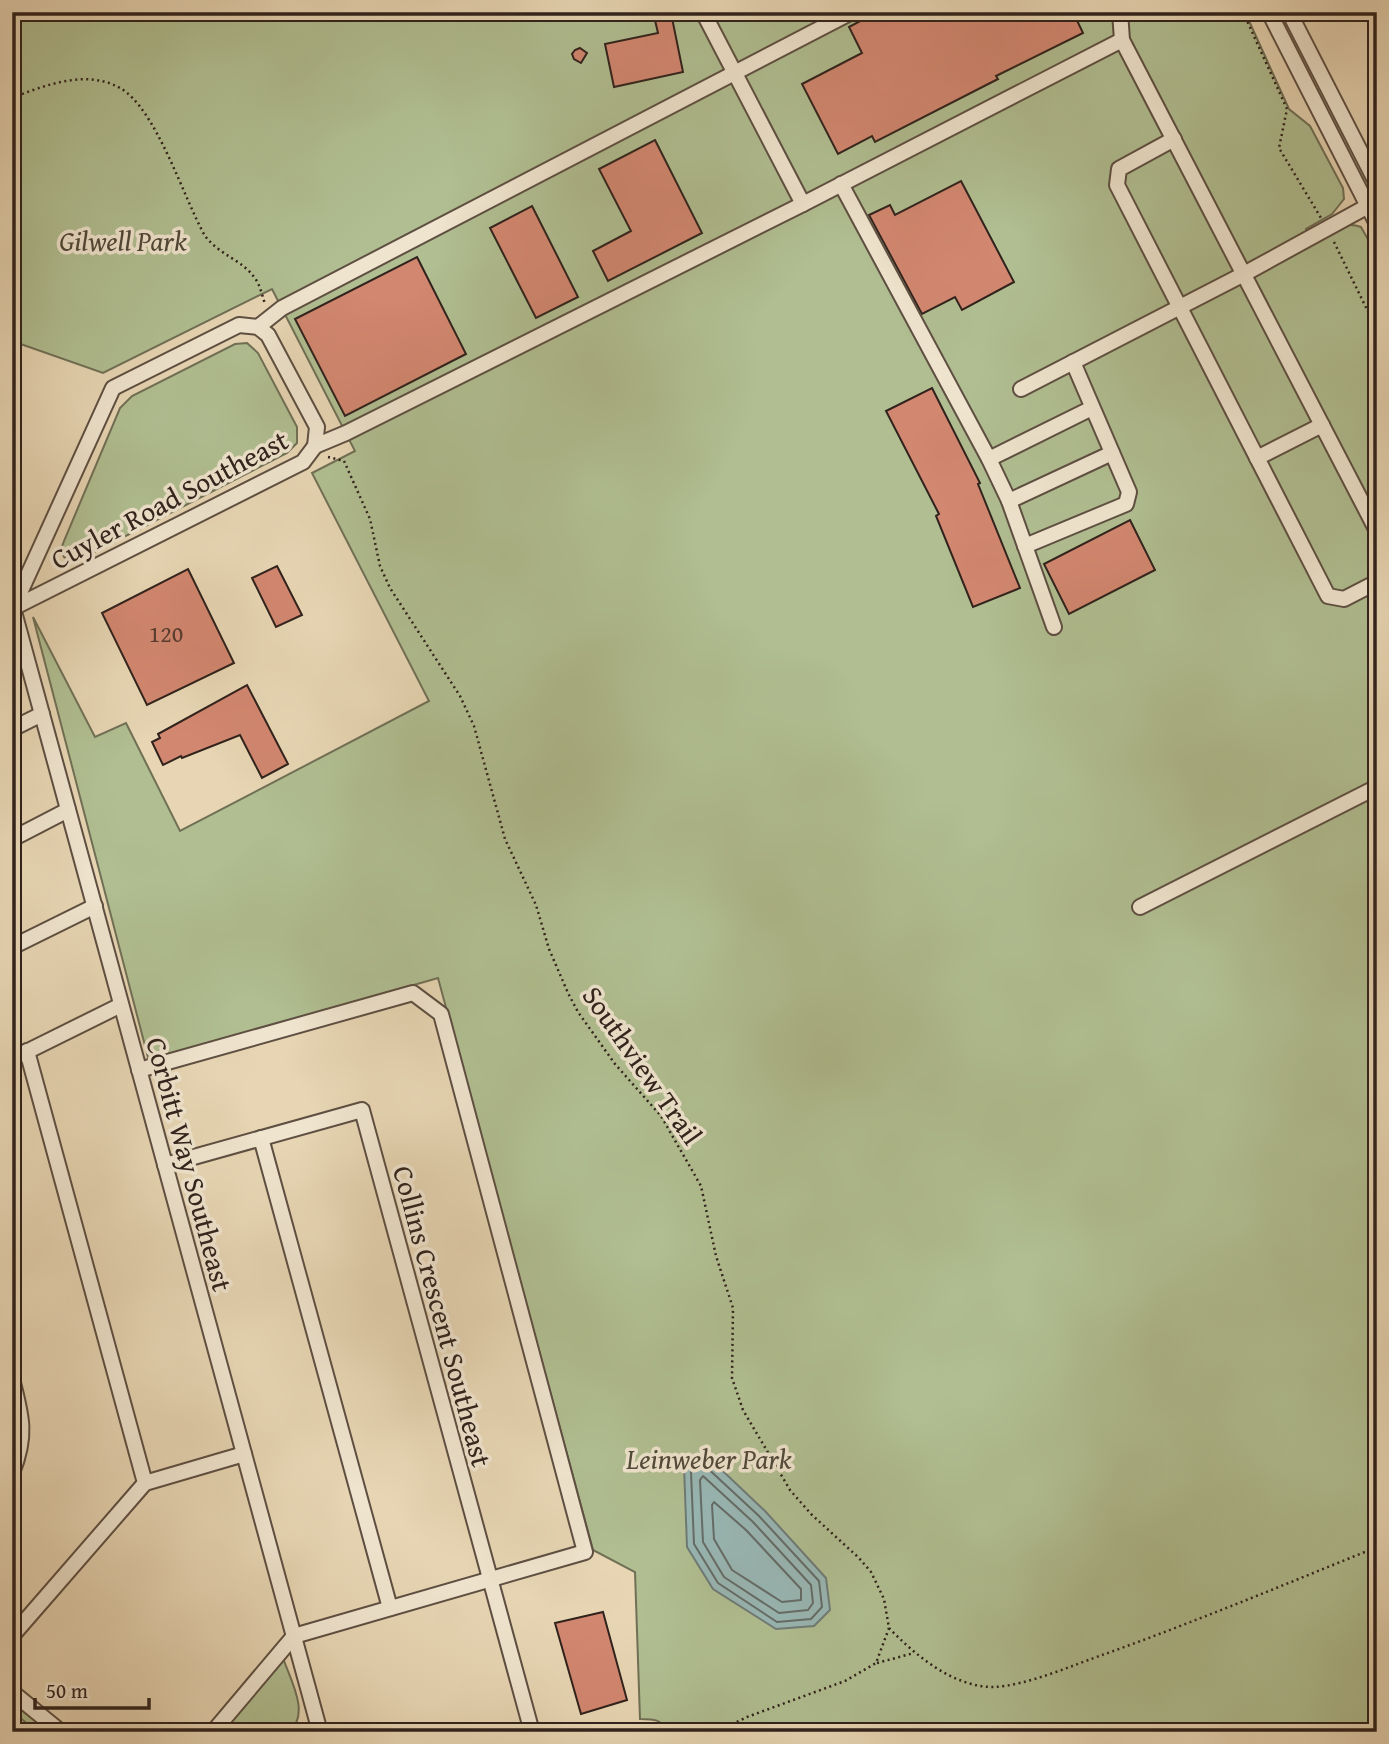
<svg xmlns="http://www.w3.org/2000/svg" width="1389" height="1744" font-family="'Gentium Book Plus',serif">
<style>
.green{fill:#b0be91;stroke:#707056;stroke-width:2}
.water{fill:#98b7b4;stroke:#6e7b77;stroke-width:2}
.lines{fill:none;stroke-linecap:round;stroke-linejoin:round}
.shore{stroke:#646c68;stroke-width:2}
.building{fill:#d28770;stroke:#30221c;stroke-width:2}
.minor-casing{stroke:#5e4f42;stroke-width:18}
.path{stroke:#30221c;stroke-width:2.5;stroke-dasharray:2 3.5;stroke-linecap:butt}
.minor{stroke:#efe4ce;stroke-width:14}
.labels{text-anchor:middle;dominant-baseline:central;stroke-width:7;stroke-linejoin:round;paint-order:stroke}
.number-label{font-size:24px;fill:#583b31}
.park-label{font-size:28px;font-style:italic;fill:#504939;stroke:#efe4ce}
.street-label{font-size:28px;fill:#30221c;stroke:#efe4ce}
</style>
<rect width="100%" height="100%" fill="#e7d5b3"/>
<filter id="stains"><feTurbulence type="fractalNoise" baseFrequency=".00286" numOctaves="4"/><feColorMatrix values="0 0 0 0 .2 0 0 0 0 .09 0 0 0 0 .02 0 0 0 .5 -.17"/></filter>
<radialGradient id="worn" r=".72"><stop offset=".6" stop-color="#630" stop-opacity="0"/><stop offset="1" stop-color="#630" stop-opacity=".3"/></radialGradient>
<g class="green">
<path d="M12,12h1233l44,97 21,17 33,62 1,11 -12,15 -26,15 6,12c15,-8 31,-21 49,-14l16,28v1477h-708c-8,-13 -15,-13 -29,-13l-5,-147 -42,-22 -155,-572 -289,83 -116,-444 62,120 31,-14 54,108 249,-130 -117,-228 43,-22 -83,-162 -169,84 -91,-32z"/>
<path d="M247,343l11,10 39,74v16l-10,10 -208,107 -9,1 -6,-4 -3,-8 3,-8 56,-133 12,-12 103,-52z"/>
<path d="M283,1658c7,21 28,56 6,74h-68z"/>
<path d="M12,1700l38,32h-13l-25,-21z"/>
</g>
<path class="water" d="M706,1455l59,56 61,67 4,32 -16,16 -38,3 -63,-40 -26,-42 -3,-81z"/>
<g class="lines">
<g class="shore">
<path d="M703,1464l56,52 60,65 3,26 -11,12 -34,3 -59,-39 -24,-39 -3,-72z"/>
<path d="M703,1476l50,46 58,63 2,18 -5,7 -29,3 -55,-36 -21,-35 -3,-62z"/>
<path d="M714,1502l32,28 55,59v11l-19,2 -50,-32 -18,-31 -2,-34z"/>
</g>
</g>
<g class="building">
<path d="M860,12h213l10,21 -87,43 2,3 -123,63 -3,-6 -34,18 -36,-70 60,-31 -13,-26 15,-8z"/>
<path d="M671,13l12,59 -69,15 -9,-43 53,-11 -4,-17z"/>
<path d="M580,48l7,5 -6,10 -7,-4 -2,-5 3,-4z"/>
<path d="M655,140l47,93 -94,48 -15,-30 38,-20 -32,-62z"/>
<path d="M961,181l53,101 -52,28 -7,-13 -33,17 -53,-99 21,-10 5,10z"/>
<path d="M532,206l46,91 -42,21 -46,-90z"/>
<path d="M417,257l49,97 -121,62 -50,-97z"/>
<path d="M932,388l48,95 -2,1 42,104 -47,19 -37,-91 3,-2 -53,-103z"/>
<path d="M1130,520l25,50 -86,44 -25,-50z"/>
<path d="M277,566l25,49 -26,12 -24,-49z"/>
<path d="M188,569l46,94 -87,42 -45,-92z"/>
<path d="M247,685l41,79 -26,14 -22,-43 -58,23 -1,-2 -18,9 -11,-23 8,-4 -2,-4z"/>
<path d="M603,1612l24,88 -46,14 -26,-91z"/>
</g>
<g class="lines">
<g class="minor-casing">
<g id="minor">
<path d="M703,12l100,192"/>
<path d="M1120,12l2,28 255,491"/>
<path d="M1269,12l108,212"/>
<path d="M1289,12l88,172"/>
<path d="M1174,139l-55,30 -2,16 211,411 16,3 33,-17"/>
<path d="M841,184l148,275 20,42 45,126"/>
<path d="M258,327l24,-19 566,-294 -1,-2"/>
<path d="M1021,389l223,-115 124,-68"/>
<path d="M315,446l31,-13 457,-229 319,-164"/>
<path d="M1257,458l65,-33"/>
<path d="M989,459l103,-51"/>
<path d="M1009,501l103,-48"/>
<path d="M1025,546l101,-42 3,-12 -56,-130"/>
<path d="M13,608l307,1124"/>
<path d="M12,609l1,-1 290,-146 12,-16 2,-19 -49,-92 -10,-8 -19,-2 -126,63 -100,220"/>
<path d="M12,729l30,-15"/>
<path d="M12,839l56,-29"/>
<path d="M1140,907l237,-120"/>
<path d="M12,947l83,-41"/>
<path d="M27,1051l118,432"/>
<path d="M12,1059l109,-54"/>
<path d="M139,1070l274,-77 28,21 144,538 -291,84 -81,96"/>
<path d="M261,1138l129,470"/>
<path d="M165,1165l197,-55 170,622"/>
<path d="M12,1379c10,38 15,57 0,94"/>
<path d="M12,1636l133,-153 99,-29"/>
<path d="M12,1692l49,40"/>
</g>
</g>
<g class="path">
<path d="M1243,12l44,97 -8,39 42,70"/>
<path d="M12,98c33,-13 75,-29 108,-10 36,20 64,111 85,148 16,20 37,24 49,41 6,7 8,18 11,27"/>
<path d="M1334,242l43,88"/>
<path d="M328,457l16,4 26,58 10,47 10,22 70,108 14,30 31,113 31,66 13,44 19,44 10,19 37,52 46,52 40,70 15,70 17,52 -1,70 11,32 47,80 21,24 48,44 12,14 13,27 5,29 -13,35 -31,18 -98,36 -31,15"/>
<path d="M889,1628c26,27 64,59 104,59 33,-1 80,-22 112,-33 92,-33 181,-70 272,-107"/>
<path d="M877,1663l37,-10"/>
</g>
<use href="#minor" class="minor"/>
</g>
<g class="labels">
<g class="number-label">
<text x="166" y="633">120</text>
</g>
<g class="park-label">
<text x="123" y="240">Gilwell Park</text>
<text x="709" y="1458">Leinweber Park</text>
</g>
<g class="street-label">
<text transform="translate(169 499) rotate(-28)">Cuyler Road Southeast</text>
<text transform="translate(643 1065) rotate(55)">Southview Trail</text>
<text transform="translate(190 1164) rotate(75)">Corbitt Way Southeast</text>
<text transform="translate(443 1316) rotate(75)">Collins Crescent Southeast</text>
</g>
</g>
<rect width="1389" height="1744" fill="none" stroke="#e7d5b3" stroke-width="42"/>
<rect x="14" y="14" width="1361" height="1716" fill="none" stroke="#30221c" stroke-width="3.5"/>
<rect x="21" y="21" width="1347" height="1702" fill="none" stroke="#30221c" stroke-width="2"/>
<path d="M35 1698v10h114v-10" fill="none" stroke="#30221c" stroke-width="3.5"/>
<text x="46" y="1698" font-size="21" fill="#30221c" stroke="#efe4ce" stroke-width="5" paint-order="stroke">50 m</text>
<rect width="100%" height="100%" filter="url(#stains)"/>
<rect width="100%" height="100%" fill="url(#worn)"/>
</svg>
